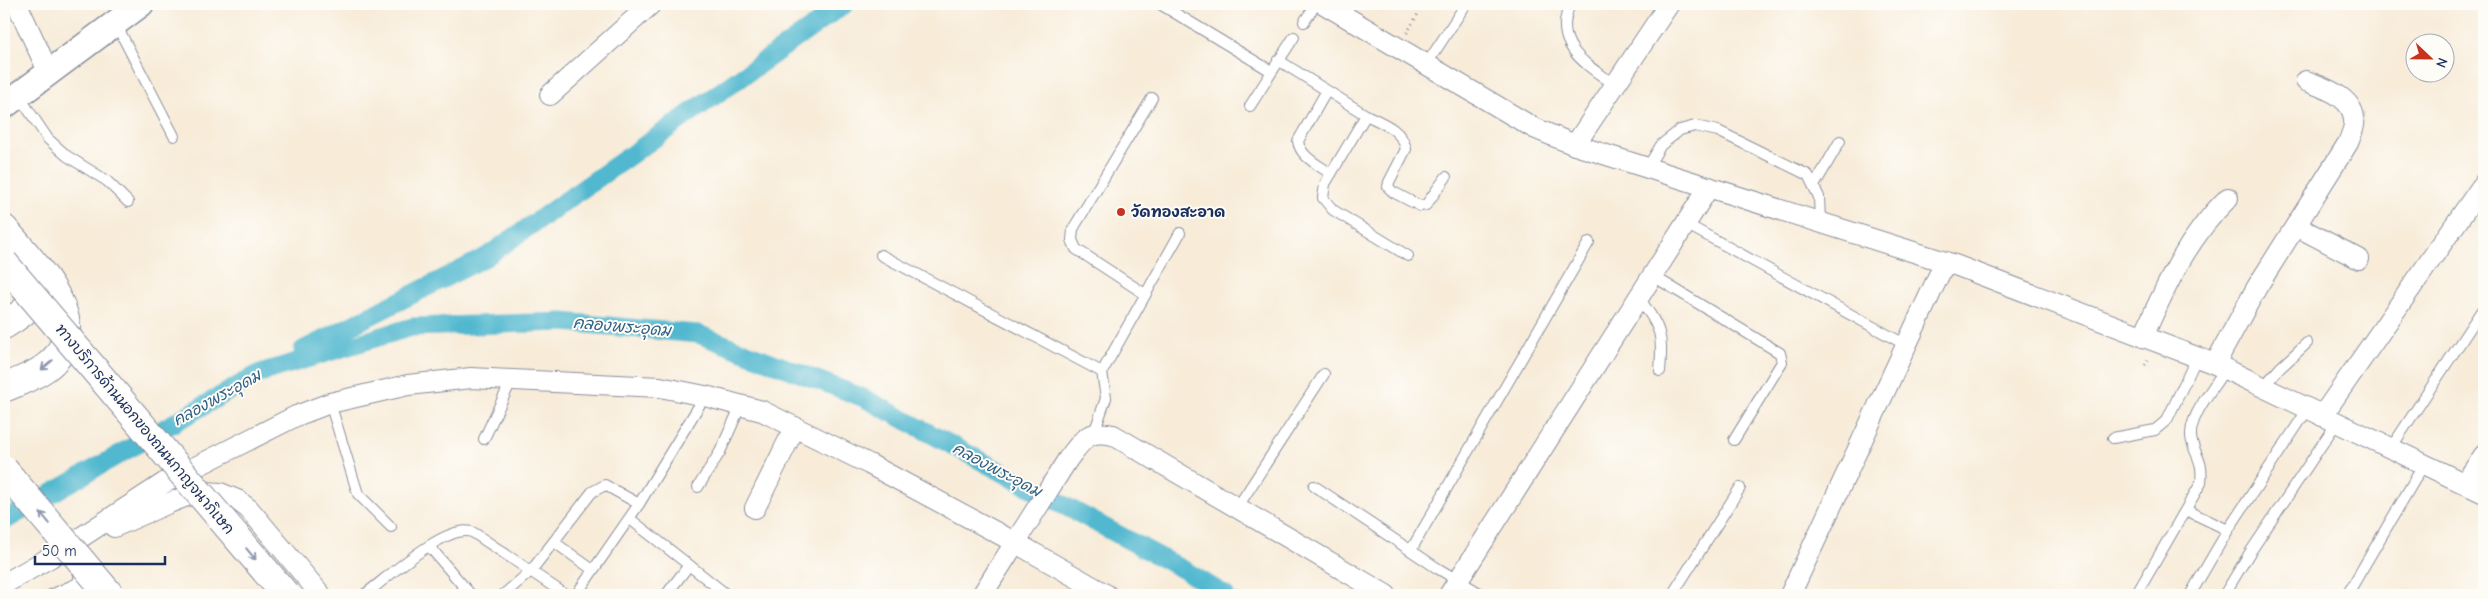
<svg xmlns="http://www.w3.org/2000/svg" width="2488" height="599" font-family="'Comic Neue','Playpen Sans Thai',sans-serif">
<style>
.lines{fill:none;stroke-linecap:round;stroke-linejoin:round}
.canal{stroke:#51b8cf;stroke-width:19}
.service-casing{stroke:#8a8e9c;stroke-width:12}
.minor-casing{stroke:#8a8e9c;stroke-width:22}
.tertiary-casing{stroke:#8a8e9c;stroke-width:28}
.secondary-casing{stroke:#8a8e9c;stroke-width:30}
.path{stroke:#8a8e9c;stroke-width:3;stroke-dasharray:1 4;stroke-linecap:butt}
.service{stroke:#fff;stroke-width:10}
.minor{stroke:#fff;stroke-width:20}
.tertiary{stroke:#fff;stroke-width:25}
.secondary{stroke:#fff;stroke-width:28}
.secondary-bridge-casing{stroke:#8a8e9c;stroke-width:30;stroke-linecap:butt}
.secondary-bridge{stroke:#fff;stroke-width:28}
.oneway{stroke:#8d97ae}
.poi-dot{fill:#c8321e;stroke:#fdfcf7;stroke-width:2}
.labels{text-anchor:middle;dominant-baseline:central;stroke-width:4;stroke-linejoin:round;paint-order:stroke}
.poi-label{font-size:15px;font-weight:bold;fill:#1b2f5e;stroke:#fdfcf7;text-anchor:start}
.street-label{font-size:15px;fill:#1b2f5e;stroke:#fdfcf7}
.water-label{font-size:16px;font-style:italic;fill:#2e5f86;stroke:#fdfcf7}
</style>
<rect width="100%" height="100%" fill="#fdfcf7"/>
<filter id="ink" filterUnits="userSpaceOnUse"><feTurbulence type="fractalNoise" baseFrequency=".02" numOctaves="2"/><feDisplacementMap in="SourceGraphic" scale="10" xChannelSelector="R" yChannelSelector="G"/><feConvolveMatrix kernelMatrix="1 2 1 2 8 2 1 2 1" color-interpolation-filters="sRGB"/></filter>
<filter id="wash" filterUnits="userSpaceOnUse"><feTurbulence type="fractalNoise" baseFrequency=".0096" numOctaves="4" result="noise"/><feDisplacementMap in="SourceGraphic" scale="20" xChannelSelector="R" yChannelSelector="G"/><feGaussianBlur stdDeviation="1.12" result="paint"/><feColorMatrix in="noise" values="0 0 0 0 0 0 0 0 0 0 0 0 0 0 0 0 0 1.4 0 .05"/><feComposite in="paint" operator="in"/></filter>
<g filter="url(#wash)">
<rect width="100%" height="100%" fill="#f8ecd9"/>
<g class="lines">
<g class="canal">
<path d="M303,350l183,-93 359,-253"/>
<path d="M4,521l256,-148 152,-46 151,-5 135,12 166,64 322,173 39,24"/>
</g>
</g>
</g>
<g filter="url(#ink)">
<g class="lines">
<g class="service-casing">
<g id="service">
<path d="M1160,4l111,67"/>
<path d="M1569,7c-16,39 18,58 46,78"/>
<path d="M1304,22l12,-18"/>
<path d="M116,24l58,112"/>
<path d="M1278,60l88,55 -41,69 -2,14 10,12 75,46"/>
<path d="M1426,65l40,-61"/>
<path d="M1326,92l-28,49c2,16 21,24 33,33"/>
<path d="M19,96l29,43 19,17 40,25 21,21"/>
<path d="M1250,106l44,-69"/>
<path d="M1366,115c17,8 36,15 40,34l-17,33 -1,5 5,5 27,14 6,-1 20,-28"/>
<path d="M1647,168l14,-23 19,-15 15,-4 23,5 90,44 11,22 1,25"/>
<path d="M1814,186l26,-45"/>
<path d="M1686,224l220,121"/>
<path d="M881,255l221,117 4,26 -12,35"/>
<path d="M1653,276l127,77 2,9 -48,78"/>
<path d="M1145,294l-69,-45 -4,-9 1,-11 79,-131"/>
<path d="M1639,298c22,31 24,35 21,73"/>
<path d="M1102,372l78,-139"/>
<path d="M2263,387l17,-19 27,-25"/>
<path d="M330,403l28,91 33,33"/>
<path d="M2113,438l42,-8 12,-10 30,-63"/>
<path d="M484,439l28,-60"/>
<path d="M2391,448l93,-141"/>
<path d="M1314,486l123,82 46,27"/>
<path d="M698,487l22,-35 21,-47"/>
<path d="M1237,508l87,-134"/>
<path d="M2186,510l42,20"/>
<path d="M630,519l59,46"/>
<path d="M554,542l39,28"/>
<path d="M429,546l42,49"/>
<path d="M1411,550l178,-308"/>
<path d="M51,595l33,-15"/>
<path d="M364,595c21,-15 85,-75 110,-62l92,62"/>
<path d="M503,595l28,-24 61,-79 13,-7 34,19"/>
<path d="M576,595l63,-91 66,-108"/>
<path d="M666,595l23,-30 38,30"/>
<path d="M1672,595l68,-107"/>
<path d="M2136,595l65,-112c2,-22 -3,-22 -9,-41 -7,-22 22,-54 33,-73"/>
<path d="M2190,595l38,-65 80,-121"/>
<path d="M2224,595l25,-41 88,-132"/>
<path d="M2347,595l77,-131"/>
</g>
</g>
<g class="minor-casing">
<g id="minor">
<path d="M17,4l32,69"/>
<path d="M1324,4l210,124 41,17 380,120 260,99 269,129"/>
<path d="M550,95l101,-91"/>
<path d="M1575,145l94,-141"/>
<path d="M2296,226l63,33"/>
<path d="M2143,337c23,-52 45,-100 85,-139"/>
<path d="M2215,364l42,-77 91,-144c2,-5 5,-12 6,-18 3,-27 -29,-37 -48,-44"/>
<path d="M2322,416l162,-233"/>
<path d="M2465,483l19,-28"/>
<path d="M755,508l40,-81"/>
<path d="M114,527l55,-24 23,-9 13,-2 15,1 17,7 12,9 72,86"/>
<path d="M85,560l-1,20 4,15"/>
<path d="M4,584l47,-27 113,-74 132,-67 34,-13 78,-18 63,-7 189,9 45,9 57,15 107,53 147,79 91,52"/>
<path d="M982,595l86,-136c15,-19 19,-30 45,-24l273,160"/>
<path d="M1449,595l260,-408"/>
<path d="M1790,595l155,-333"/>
</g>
</g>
<g class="tertiary-casing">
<path id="tertiary" d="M4,106l137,-102"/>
</g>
<g class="secondary-casing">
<g id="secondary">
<path d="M4,229c28,33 97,99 41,139 -12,9 -28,14 -41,20"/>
<path d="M4,325c23,-14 32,-20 39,-48"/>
</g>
</g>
<g class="path">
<path d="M1407,33l12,-21"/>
<path d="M2145,365l4,-7"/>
</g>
<use href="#service" class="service"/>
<use href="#minor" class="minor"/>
<use href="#tertiary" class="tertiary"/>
<use href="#secondary" class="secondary"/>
<g class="secondary-bridge-casing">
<g id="secondary-bridge">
<path d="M4,263l282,332"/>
<path d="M4,470l106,125"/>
</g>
</g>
<use href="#secondary-bridge" class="secondary-bridge"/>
</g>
<defs><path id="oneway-shaft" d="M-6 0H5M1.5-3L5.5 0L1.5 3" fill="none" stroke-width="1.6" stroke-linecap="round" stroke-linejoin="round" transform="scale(1.25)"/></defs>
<g class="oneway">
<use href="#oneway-shaft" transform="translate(47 365) rotate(140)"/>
<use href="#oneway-shaft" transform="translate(45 518) rotate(-130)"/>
<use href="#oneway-shaft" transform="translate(251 554) rotate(50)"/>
</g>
</g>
<circle class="poi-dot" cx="1121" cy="212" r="5"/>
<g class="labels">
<g class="poi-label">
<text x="1131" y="212">วัดทองสะอาด</text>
</g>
<g class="street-label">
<text transform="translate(145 429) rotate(50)">ทางบริการด้านนอกของถนนกาญจนาภิเษก</text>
</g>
<g class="water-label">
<text transform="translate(622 327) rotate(5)">คลองพระอุดม</text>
<text transform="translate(217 398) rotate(-29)">คลองพระอุดม</text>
<text transform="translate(997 470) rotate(28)">คลองพระอุดม</text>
</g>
</g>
<rect width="2488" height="599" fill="none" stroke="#fdfcf7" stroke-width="20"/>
<g transform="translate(2430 58) rotate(112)"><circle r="24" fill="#fdfcf7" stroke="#a3aaba"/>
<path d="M0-4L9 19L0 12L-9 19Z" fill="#c8321e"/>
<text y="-8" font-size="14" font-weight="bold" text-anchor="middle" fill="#1b2f5e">N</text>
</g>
<path d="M35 556v8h130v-8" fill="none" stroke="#1b2f5e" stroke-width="2.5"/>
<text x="42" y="556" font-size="15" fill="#1b2f5e" stroke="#fdfcf7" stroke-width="4" paint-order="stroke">50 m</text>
</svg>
